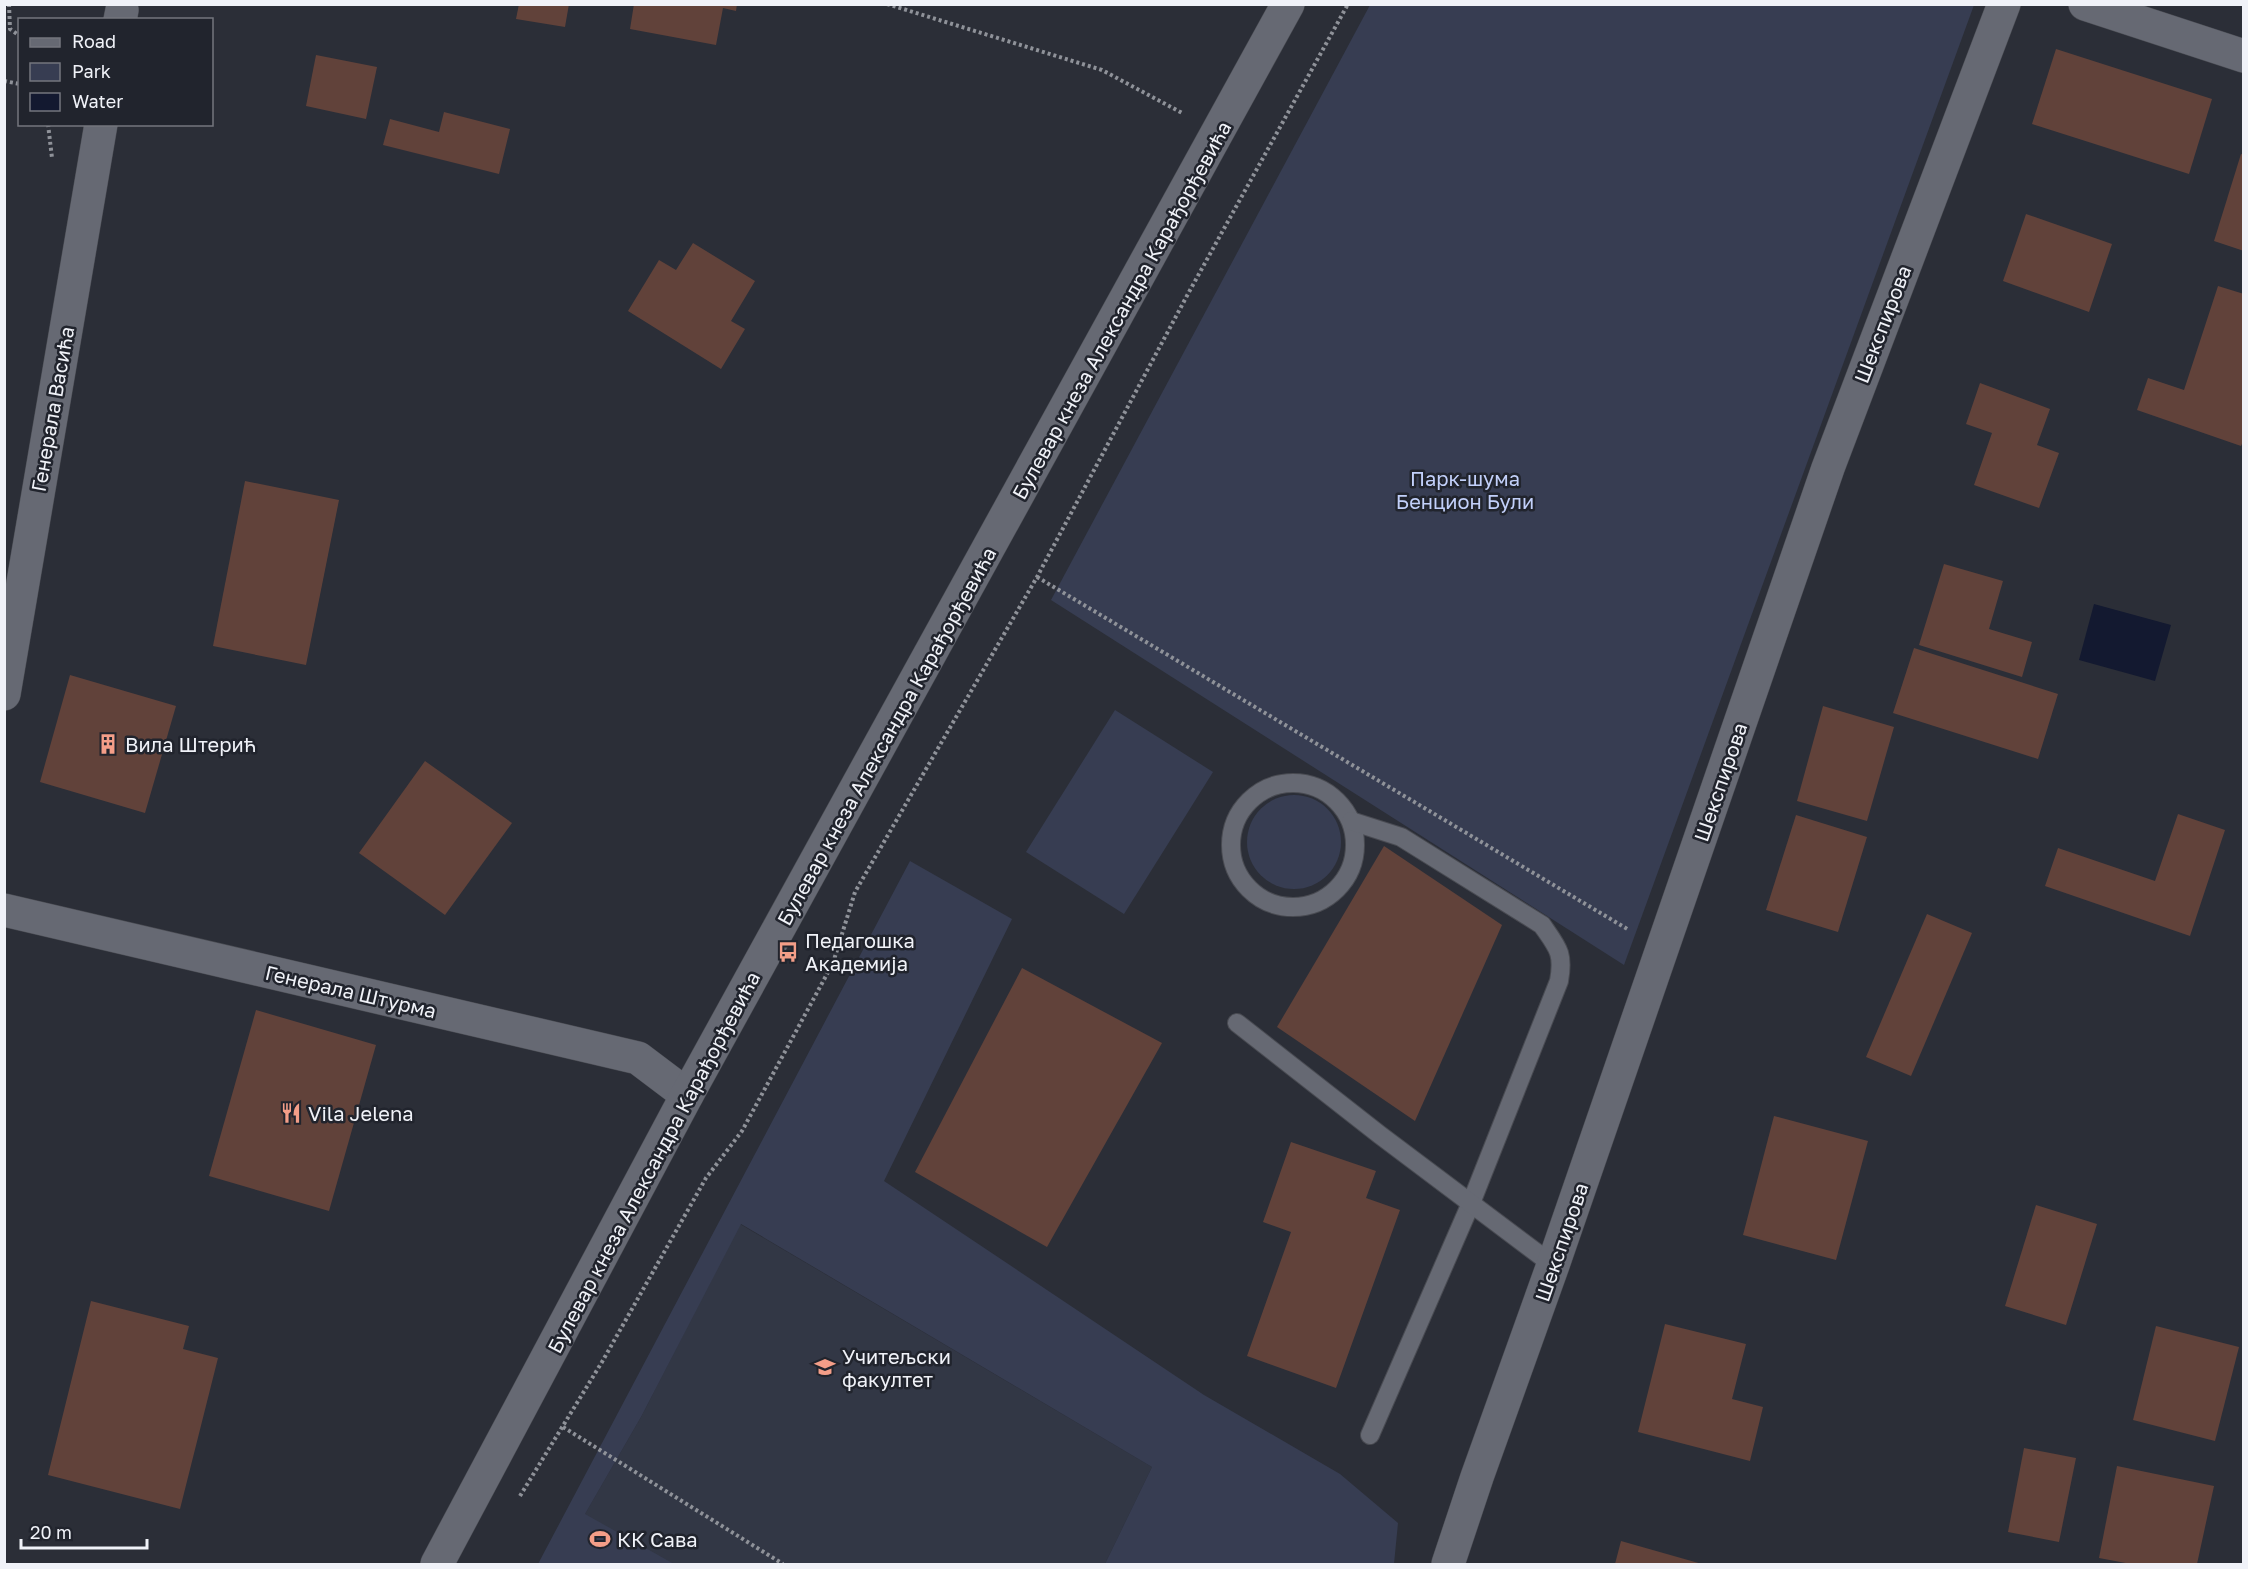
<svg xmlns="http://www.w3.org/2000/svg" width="2248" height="1569" font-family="'Golos Text',sans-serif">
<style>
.built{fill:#323745}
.green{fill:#373d52}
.water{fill:#131930}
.building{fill:#61423a}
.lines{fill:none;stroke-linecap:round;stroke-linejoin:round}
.lane-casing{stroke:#494b52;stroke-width:20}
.street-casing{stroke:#494b52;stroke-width:34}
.secondary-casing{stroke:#494b52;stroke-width:34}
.path{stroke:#8f9299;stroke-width:4;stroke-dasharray:3 3;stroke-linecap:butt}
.lane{stroke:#666973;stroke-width:18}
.street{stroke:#666973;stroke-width:33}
.secondary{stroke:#666973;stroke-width:33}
.labels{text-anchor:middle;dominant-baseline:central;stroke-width:5;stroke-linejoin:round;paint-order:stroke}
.street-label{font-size:20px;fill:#f0f2f8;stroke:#21242d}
.park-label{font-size:20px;fill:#c2d0fa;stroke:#21242d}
.poi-label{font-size:20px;fill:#f0f2f8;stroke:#21242d;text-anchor:start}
</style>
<rect width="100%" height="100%" fill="#2b2e37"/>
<path class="built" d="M740,1224l412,243 -47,97h-549l85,-147z"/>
<g class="green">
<path d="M1370,5h604l-350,960 -573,-365z"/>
<path d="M1115,710l98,62 -89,142 -98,-62z"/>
<circle cx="1294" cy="842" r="47"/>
<path d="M910,861l102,58 -128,262 320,214 136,79 58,49 -4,41h-289l47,-97 -411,-243 -100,193 -56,97 89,50h-136z"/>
</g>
<path class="water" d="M2094,604l77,21 -16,56 -76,-21z"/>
<g class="building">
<path d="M519,4h50l-4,23 -49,-8z"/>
<path d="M634,4h103l-1,7 -13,-3 -7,37 -86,-16z"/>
<path d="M2056,49l156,50 -23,75 -157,-50z"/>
<path d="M316,55l61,12 -11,52 -60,-13z"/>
<path d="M444,112l66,17 -11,45 -116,-29 7,-26 49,13z"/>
<path d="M2241,154l3,1v96l-30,-10z"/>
<path d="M2026,214l86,30 -23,68 -86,-31z"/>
<path d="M693,243l62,38 -24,40 14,8 -24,40 -93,-58 31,-51 17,10z"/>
<path d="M2218,286l26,8v145l-3,7 -104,-36 11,-32 36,12z"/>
<path d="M1980,383l70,26 -13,36 22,8 -20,55 -65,-23 18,-52 -26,-9z"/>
<path d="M245,481l94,19 -33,165 -93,-19z"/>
<path d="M1944,564l59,17 -14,48 43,13 -10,35 -103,-32z"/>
<path d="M1914,648l144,46 -20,65 -145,-46z"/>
<path d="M70,675l106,31 -31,107 -105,-31z"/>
<path d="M1823,706l71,21 -27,94 -70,-20z"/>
<path d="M425,761l87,62 -67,92 -86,-62z"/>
<path d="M2178,814l47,16 -35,106 -145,-50 13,-38 97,33z"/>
<path d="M1796,815l71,22 -29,95 -72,-22z"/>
<path d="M1384,846l118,79 -87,196 -138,-94z"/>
<path d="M1927,914l45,19 -61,143 -45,-19z"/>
<path d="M1022,968l140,75 -115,204 -132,-75z"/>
<path d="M256,1010l120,35 -47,166 -120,-35z"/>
<path d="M1774,1116l94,25 -32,119 -93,-25z"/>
<path d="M1291,1142l85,29 -10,27 34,12 -64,178 -89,-32 44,-124 -28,-10z"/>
<path d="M2036,1205l61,19 -31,101 -61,-19z"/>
<path d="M91,1301l98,25 -6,23 35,9 -38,151 -132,-34z"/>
<path d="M1665,1324l81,20 -14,55 31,8 -13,54 -112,-29z"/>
<path d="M2156,1326l83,21 -24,94 -82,-21z"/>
<path d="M2024,1448l52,10 -17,84 -51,-10z"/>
<path d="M2117,1466l97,20 -17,78h-66l-32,-6z"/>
<path d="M1621,1541l81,23h-87z"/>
</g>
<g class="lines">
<g class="lane-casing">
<g id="lane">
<circle cx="1293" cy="845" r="62"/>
<path d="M1351,821l50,16 141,88c16,23 22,28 17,56l-88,222 -101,232"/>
<path d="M1237,1023l143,112 173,130"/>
</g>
</g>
<g class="street-casing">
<g id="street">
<path d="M2085,4l159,52"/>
<path d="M120,20l2,-10"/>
<path d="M4,694l97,-570"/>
<path d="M4,910l634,148 49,37"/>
<path d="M1448,1564l29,-87 76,-212 275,-797 176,-464"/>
</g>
</g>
<g class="secondary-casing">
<path id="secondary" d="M437,1564l250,-469 601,-1091"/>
</g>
<g class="path">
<path d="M9,4l1,25 10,7"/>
<path d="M887,4l215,66 82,44"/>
<path d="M4,81l16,3"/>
<path d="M48,124l4,34"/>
<path d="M1037,577l592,353"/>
<path d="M563,1427l220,137"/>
<path d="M520,1496l82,-134 104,-184 36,-47 91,-168 22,-71 182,-315 152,-285 159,-288"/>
</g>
<use href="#lane" class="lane"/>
<use href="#street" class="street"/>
<use href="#secondary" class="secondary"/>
</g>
<defs>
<g id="building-bare" transform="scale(1.62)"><path d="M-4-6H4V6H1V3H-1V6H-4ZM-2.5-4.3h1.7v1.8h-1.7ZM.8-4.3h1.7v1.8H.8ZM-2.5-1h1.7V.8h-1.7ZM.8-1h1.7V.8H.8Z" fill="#f49e88" stroke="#21242d" stroke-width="2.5" paint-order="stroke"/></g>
<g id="bus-bare" transform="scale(1.62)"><path d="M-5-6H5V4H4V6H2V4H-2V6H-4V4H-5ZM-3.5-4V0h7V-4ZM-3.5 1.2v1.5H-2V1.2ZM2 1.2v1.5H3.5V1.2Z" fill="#f49e88" stroke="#21242d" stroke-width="2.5" paint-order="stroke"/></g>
<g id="restaurant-bare" transform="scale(1.62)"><path d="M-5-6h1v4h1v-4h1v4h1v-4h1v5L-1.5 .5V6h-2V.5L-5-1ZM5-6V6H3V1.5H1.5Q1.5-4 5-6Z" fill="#f49e88" stroke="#21242d" stroke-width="2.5" paint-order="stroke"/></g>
<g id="university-bare" transform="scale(1.62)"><path d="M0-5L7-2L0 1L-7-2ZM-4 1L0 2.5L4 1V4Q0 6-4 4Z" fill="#f49e88" stroke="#21242d" stroke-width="2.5" paint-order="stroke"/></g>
<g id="stadium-bare" transform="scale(1.62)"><path d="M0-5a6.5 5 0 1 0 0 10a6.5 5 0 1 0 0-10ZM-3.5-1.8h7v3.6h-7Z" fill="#f49e88" stroke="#21242d" stroke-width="2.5" paint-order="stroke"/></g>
</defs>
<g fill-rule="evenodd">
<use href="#building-bare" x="108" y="744"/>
<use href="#bus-bare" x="788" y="952"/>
<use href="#restaurant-bare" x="291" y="1113"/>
<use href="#university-bare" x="825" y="1367"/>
<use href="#stadium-bare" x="600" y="1539"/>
</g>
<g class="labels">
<g class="street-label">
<text transform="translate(1121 310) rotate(-61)">Булевар кнеза Александра Карађорђевића</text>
<text transform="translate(1882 324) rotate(-69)">Шекспирова</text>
<text transform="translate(52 409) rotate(-80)">Генерала Васића</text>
<text transform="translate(886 736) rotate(-61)">Булевар кнеза Александра Карађорђевића</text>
<text transform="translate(1720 782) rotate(-71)">Шекспирова</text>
<text transform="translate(351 991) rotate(13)">Генерала Штурма</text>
<text transform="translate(653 1162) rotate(-62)">Булевар кнеза Александра Карађорђевића</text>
<text transform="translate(1561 1242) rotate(-71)">Шекспирова</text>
</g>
<g class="park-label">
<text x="1465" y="478">Парк-шума<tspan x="1465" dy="23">Бенцион Були</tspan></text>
</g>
<g class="poi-label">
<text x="125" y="744">Вила Штерић</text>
<text x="805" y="940">Педагошка<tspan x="805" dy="23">Академија</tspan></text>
<text x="308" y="1113">Vila Jelena</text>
<text x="842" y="1356">Учитељски<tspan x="842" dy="23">факултет</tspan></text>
<text x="617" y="1539">КК Сава</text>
</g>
</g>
<rect width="2248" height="1569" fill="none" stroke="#f0f2f8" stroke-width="12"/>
<rect x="18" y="18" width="195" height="108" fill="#21242d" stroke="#74767e" stroke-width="1.5"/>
<rect x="30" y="38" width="30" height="9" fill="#666973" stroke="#74767e" stroke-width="1.5"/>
<text x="72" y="48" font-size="18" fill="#f0f2f8">Road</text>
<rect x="30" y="63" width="30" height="18" fill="#373d52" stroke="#74767e" stroke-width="1.5"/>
<text x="72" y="78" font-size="18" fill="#f0f2f8">Park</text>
<rect x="30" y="93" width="30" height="18" fill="#131930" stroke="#74767e" stroke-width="1.5"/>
<text x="72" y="108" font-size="18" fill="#f0f2f8">Water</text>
<path d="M21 1539v9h126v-9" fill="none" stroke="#f0f2f8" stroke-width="3"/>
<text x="30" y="1539" font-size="18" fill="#f0f2f8" stroke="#21242d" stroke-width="4.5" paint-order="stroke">20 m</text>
</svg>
